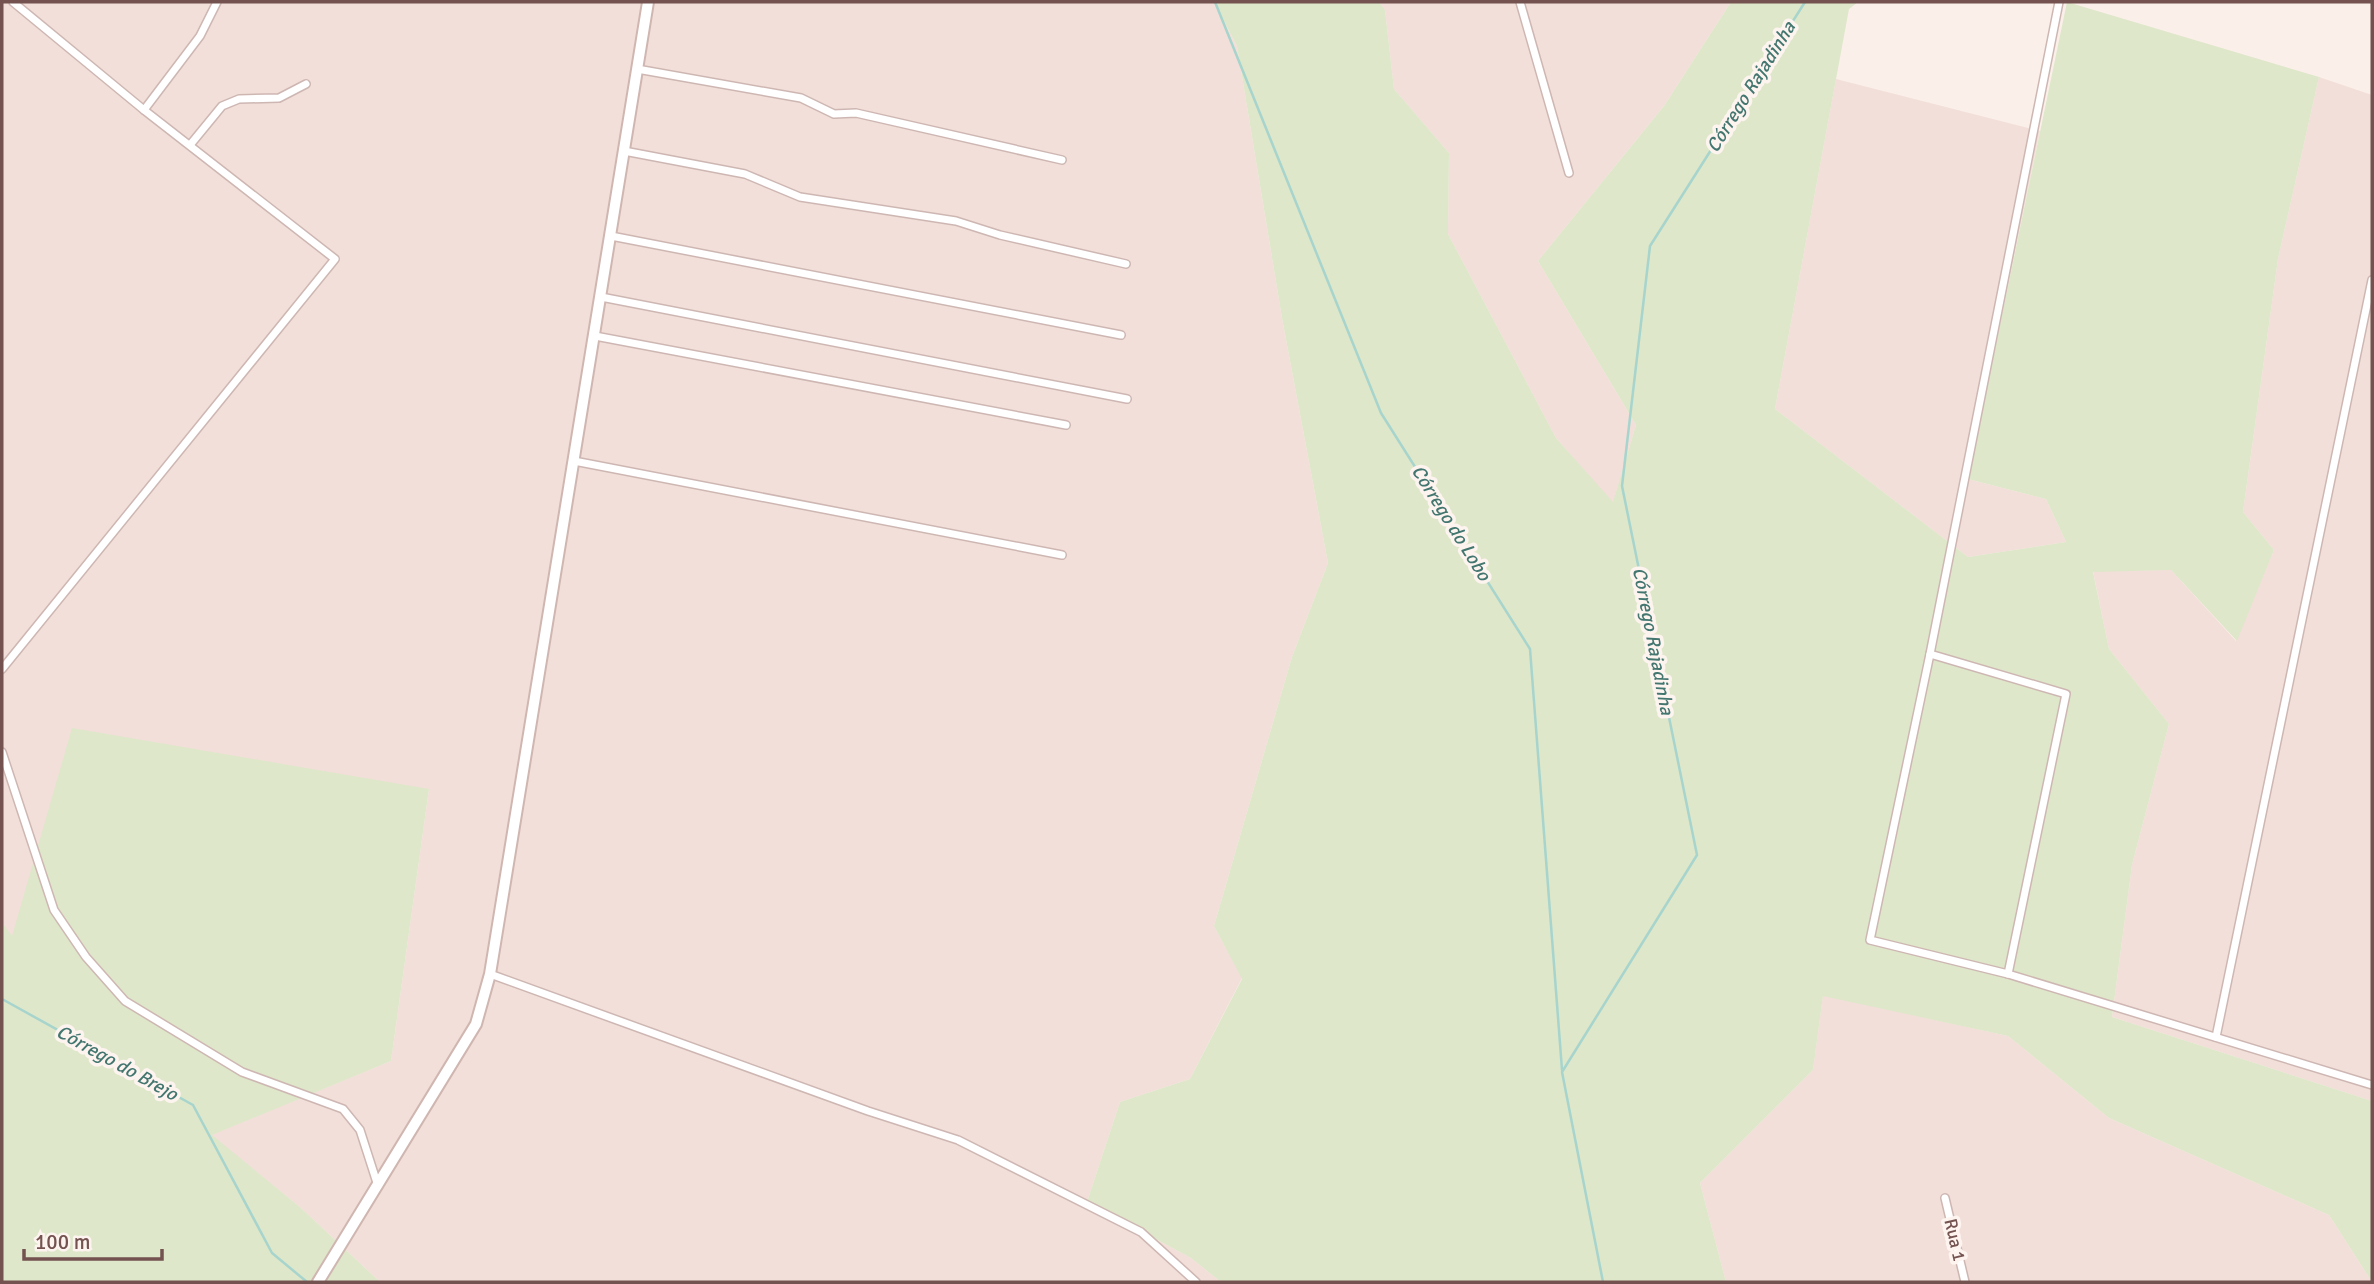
<svg xmlns="http://www.w3.org/2000/svg" width="2374" height="1284" font-family="Signika,sans-serif">
<style>
.residential{fill:#f2dfd9}
.green{fill:#dee7c9}
.lines{fill:none;stroke-linecap:round;stroke-linejoin:round}
.stream{stroke:#a7d4cd;stroke-width:2.5}
.street-casing{stroke:#ceb7b3;stroke-width:10}
.secondary-casing{stroke:#d0b6b1;stroke-width:14}
.street{stroke:#fff;stroke-width:7}
.secondary{stroke:#fff;stroke-width:10}
.labels{text-anchor:middle;dominant-baseline:central;stroke-width:7;stroke-linejoin:round;paint-order:stroke}
.street-label{font-size:18px;fill:#73524f;stroke:#fdf4f0}
.water-label{font-size:19px;font-style:italic;fill:#447670;stroke:#fdf4f0}
</style>
<rect width="100%" height="100%" fill="#fbefea"/>
<g class="residential">
<path d="M2,2h1212l23,44 45,272 46,245 -36,94 -78,269 28,52 -52,101 -70,23 -33,100 104,56 30,24h-841l-79,-74 -90,-73 180,-74 38,-272 -417,148 -10,-15z"/>
<path d="M1379,2h352l-67,104 -126,155 98,164 -23,78 -57,-65 -108,-204 1,-81 -55,-64 -9,-79z"/>
<path d="M2319,77l53,18v1006l-260,-84 20,-152 37,-141 -60,-75 -16,-78 78,-1 65,71 38,-91 -31,-38 35,-253z"/>
<path d="M1836,79l204,52 -72,348 78,20 20,43 -98,15 -193,-148z"/>
<path d="M1823,995l185,41 101,82 220,97 43,67h-646l-26,-99 113,-113z"/>
</g>
<g class="green">
<path d="M1214,2h165l6,8 9,79 55,64 -1,81 108,204 57,64 23,-77 -98,-164 126,-155 67,-104h127l-9,7 -74,400 193,148 98,-15 -20,-43 -78,-20 99,-477 252,75 -41,182 -35,253 31,38 -37,91 -66,-71 -78,2 16,77 60,75 -37,141 -20,152 260,84v181l-43,-67 -220,-97 -101,-82 -185,-40 -10,74 -113,113 26,99h-505l-30,-24 -104,-56 33,-100 70,-23 52,-100 -28,-53 78,-269 36,-94 -46,-245 -45,-272z"/>
<path d="M72,728l357,61 -38,272 -179,74 89,73 79,74h-378v-360l10,14z"/>
</g>
<g class="lines">
<g class="stream">
<path d="M1215,2l166,411 149,236 32,421"/>
<path d="M2,999l191,106 79,148 35,29"/>
<path d="M1603,1282l-41,-210 135,-217 -75,-369 28,-240 155,-244"/>
</g>
<g class="street-casing">
<g id="street">
<path d="M1520,2l49,171"/>
<path d="M2059,2l-129,652 -60,286 138,34 364,111"/>
<path d="M637,69l164,29 33,16 22,-1 206,47"/>
<path d="M144,110l56,-74 17,-34"/>
<path d="M190,145l32,-39 17,-7 40,-1 27,-14"/>
<path d="M624,151l121,23 55,23 156,24 44,14 126,29"/>
<path d="M611,236l510,99"/>
<path d="M601,297l526,102"/>
<path d="M595,336l471,89"/>
<path d="M574,461l488,94"/>
<path d="M1930,654l136,40 -58,280"/>
<path d="M2,669l333,-410 -191,-149 -131,-108"/>
<path d="M2,752l52,158 32,47 39,44 117,71 101,37 17,21 18,56"/>
<path d="M490,974l378,137 90,29 183,92 55,50"/>
<path d="M2216,1037l156,-757"/>
<path d="M1945,1198l20,84"/>
</g>
</g>
<g class="secondary-casing">
<path id="secondary" d="M318,1282l158,-258 14,-50 158,-972"/>
</g>
<use href="#street" class="street"/>
<use href="#secondary" class="secondary"/>
</g>
<g class="labels">
<g class="street-label">
<text transform="translate(1955 1240) rotate(77)">Rua 1</text>
</g>
<g class="water-label">
<text transform="translate(1751 87) rotate(-58)">Córrego Rajadinha</text>
<text transform="translate(1451 523) rotate(58)">Córrego do Lobo</text>
<text transform="translate(1653 641) rotate(79)">Córrego Rajadinha</text>
<text transform="translate(117 1063) rotate(29)">Córrego do Brejo</text>
</g>
</g>
<rect width="2374" height="1284" fill="none" stroke="#73524f" stroke-width="7"/>
<path d="M24 1249v10h138v-10" fill="none" stroke="#73524f" stroke-width="3.5"/>
<text x="35" y="1249" font-size="21" fill="#73524f" stroke="#fdf4f0" stroke-width="5" paint-order="stroke">100 m</text>
</svg>
